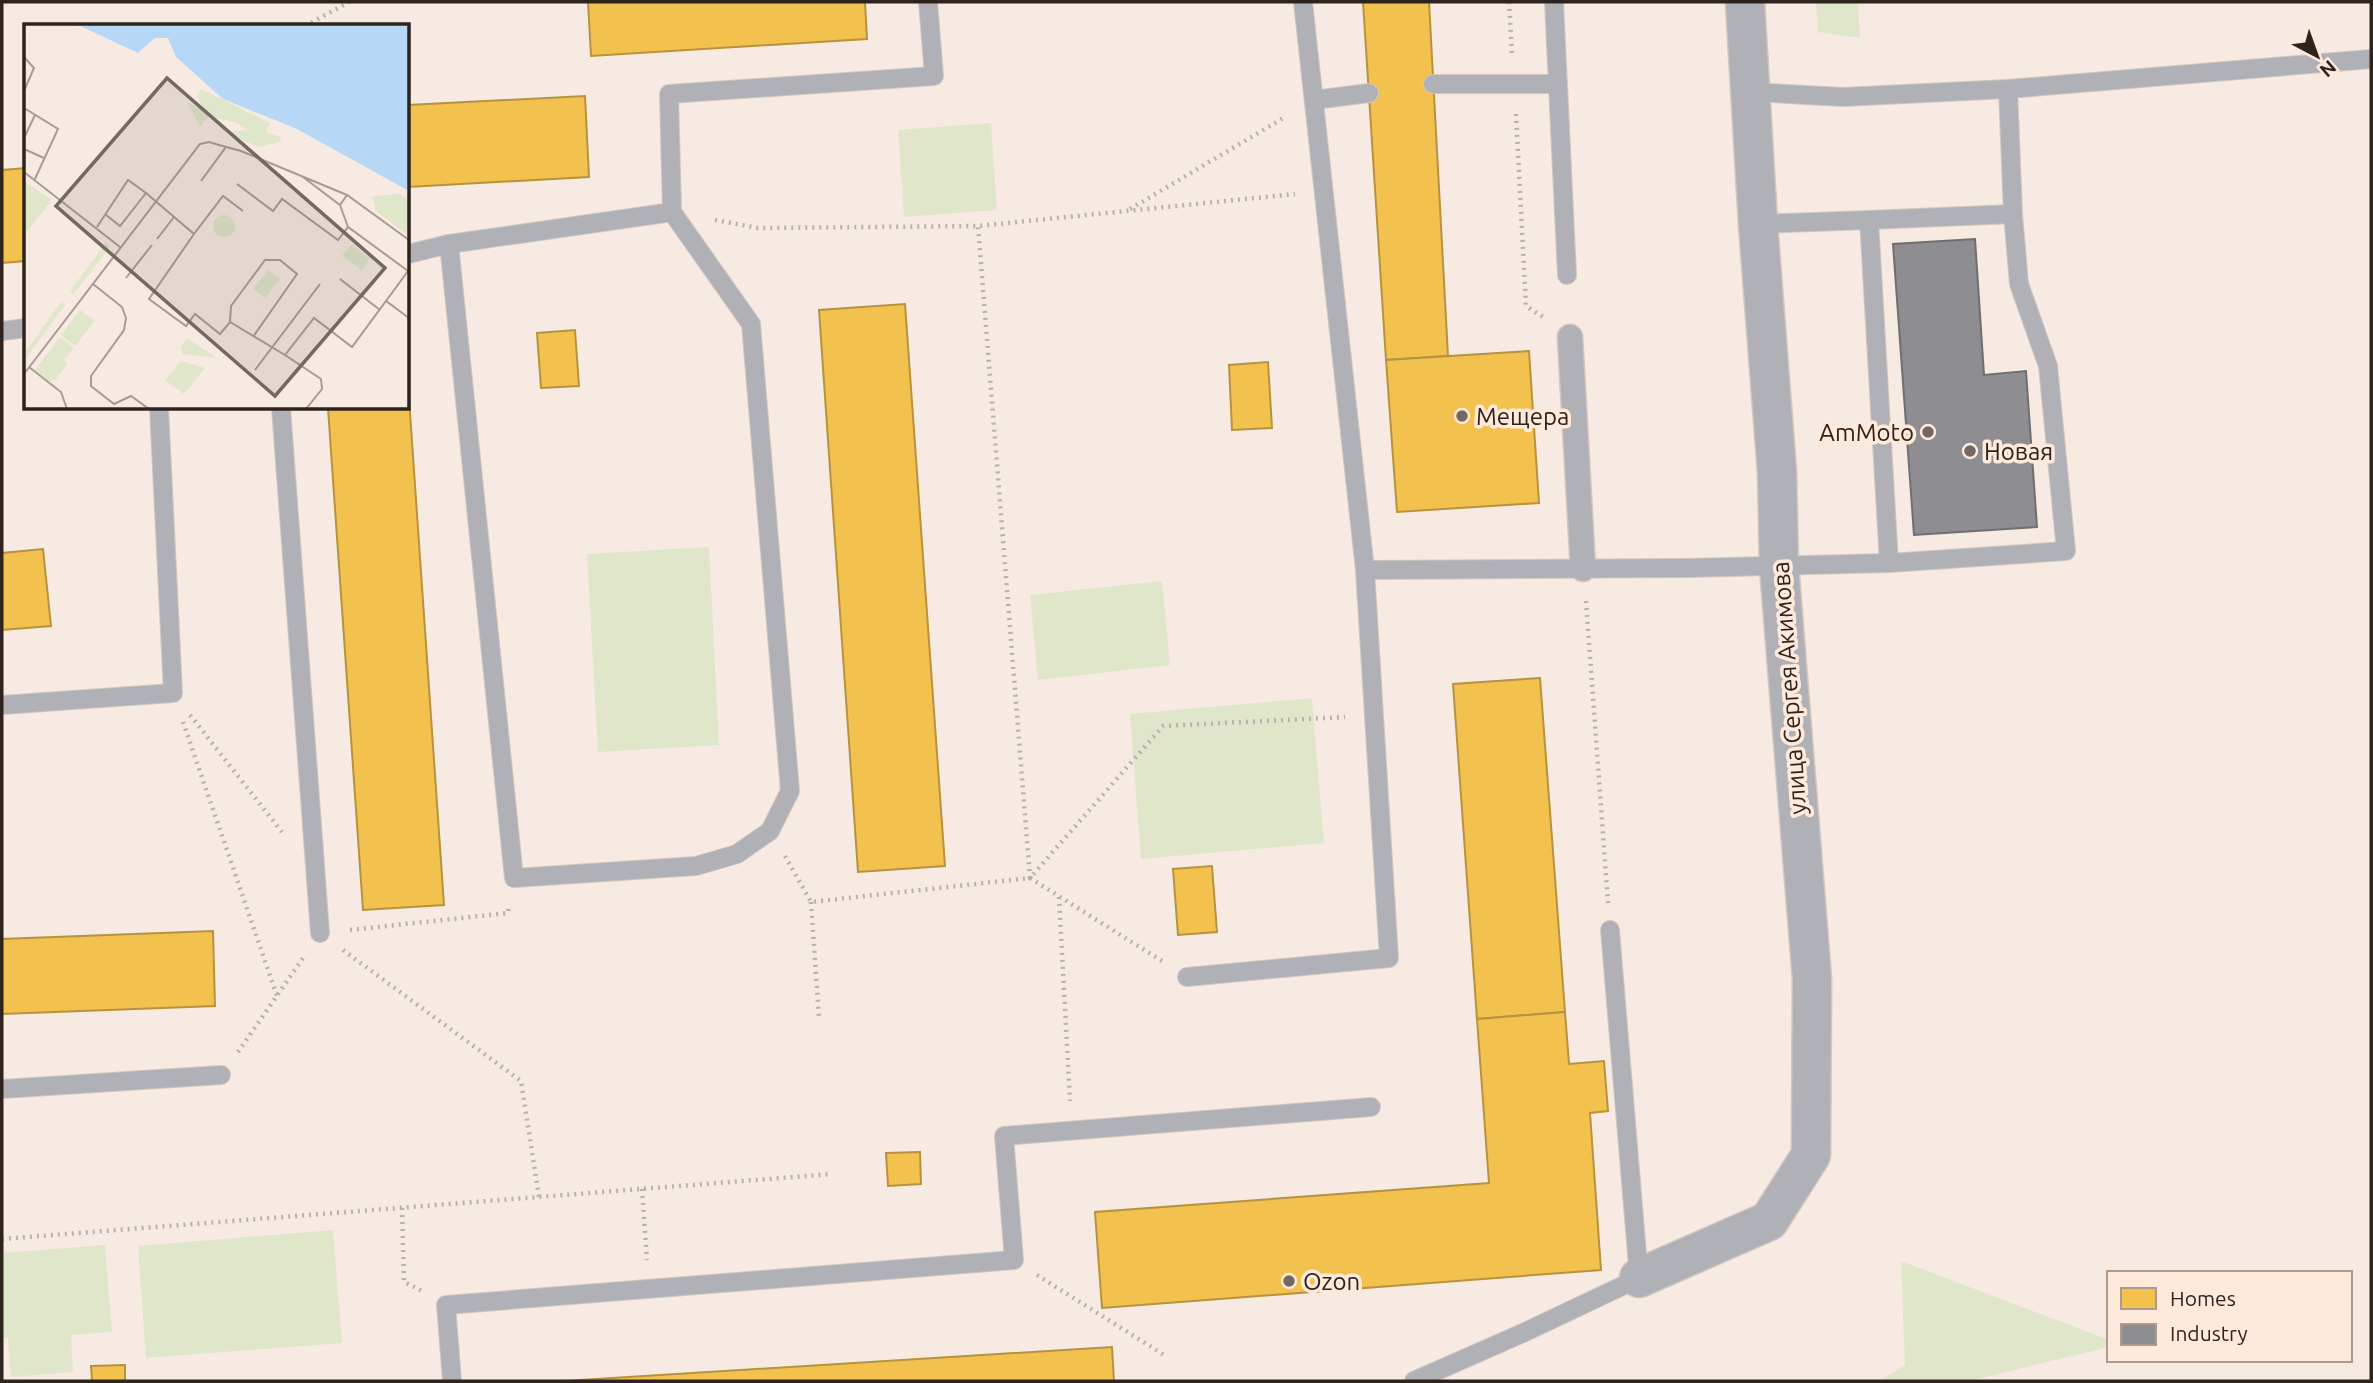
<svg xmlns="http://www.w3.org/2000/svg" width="2373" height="1383" font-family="Ubuntu,sans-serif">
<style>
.green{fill:#e0e6c9}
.homes{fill:#f2c14e;stroke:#b7923f;stroke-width:2}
.industry{fill:#8d8d92;stroke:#706e6f;stroke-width:2}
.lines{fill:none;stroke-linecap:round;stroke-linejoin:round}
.service-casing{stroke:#d1c7c0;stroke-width:20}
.pedestrian-casing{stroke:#d1c7c0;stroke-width:27}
.tertiary-casing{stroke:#d1c7c0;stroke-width:41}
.path{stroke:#b5b2b4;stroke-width:4.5;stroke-dasharray:2 5;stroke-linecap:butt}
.service{stroke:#b0b0b7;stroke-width:18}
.pedestrian{stroke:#b0b0b7;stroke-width:24}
.tertiary{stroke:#b0b0b7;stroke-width:38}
.poi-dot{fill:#746962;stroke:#ffe9da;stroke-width:2.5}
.labels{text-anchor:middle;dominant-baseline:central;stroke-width:7;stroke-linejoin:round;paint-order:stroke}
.poi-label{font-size:24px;fill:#2e241d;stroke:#ffe9da;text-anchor:start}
.street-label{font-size:24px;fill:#2e241d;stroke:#ffe9da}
.inset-road{fill:none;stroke:#a79b93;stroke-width:2}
.view{fill:#746962;fill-opacity:0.15;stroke:#746962;stroke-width:3.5}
.inset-edge{fill:none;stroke:#2e241d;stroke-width:3.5}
</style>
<rect width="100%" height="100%" fill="#f7eae2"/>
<g class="green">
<path d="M1816,2h42l2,36 -42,-6z"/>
<path d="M991,123l6,87 -93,7 -6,-87z"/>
<path d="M709,547l10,198 -121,7 -11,-198z"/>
<path d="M1162,581l8,84 -132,15 -8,-85z"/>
<path d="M1312,698l12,145 -183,16 -11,-145z"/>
<path d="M333,1230l9,113 -196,15 -8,-112z"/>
<path d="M105,1245l7,87 -41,3 2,37 -62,5 -3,-39h-6v-85z"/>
<path d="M1901,1261l208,79v7l-140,34h-90l26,-16z"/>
</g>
<g class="homes">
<path d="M588,2h277l2,37 -276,17z"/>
<path d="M1363,2h66l19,354 -62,4z"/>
<path d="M585,96l4,81 -181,10v-82z"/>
<path d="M26,168v93l-24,2v-93z"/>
<path d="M905,304l40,562 -87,6 -39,-562z"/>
<path d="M575,330l4,56 -38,2 -4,-55z"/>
<path d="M1529,351l10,152 -142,9 -11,-152z"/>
<path d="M1268,362l4,66 -40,2 -3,-65z"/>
<path d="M408,384l36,521 -81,5 -35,-502h80z"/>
<path d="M43,549l8,77 -49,4v-77z"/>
<path d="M1540,678l25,334 -88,7 -24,-335z"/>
<path d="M1212,866l5,66 -39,3 -5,-66z"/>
<path d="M213,931l2,75 -213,8v-75z"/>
<path d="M1565,1012l4,52 35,-3 4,50 -18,2 11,157 -499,38 -7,-96 394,-29 -12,-164z"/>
<path d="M920,1152l1,32 -33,2 -2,-33z"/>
<path d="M1112,1347l2,34h-550z"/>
<path d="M125,1365v16h-33l-1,-15z"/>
</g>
<path class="industry" d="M1975,239l9,136 42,-4 11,156 -123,8 -21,-291z"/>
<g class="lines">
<g class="service-casing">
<g id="service">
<path d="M1303,2l62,568 321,-2 203,-5"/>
<path d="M1554,2l13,273"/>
<path d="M1433,84h125"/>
<path d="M2008,89l5,125 6,70 29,82 18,185 -177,12 -20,-343 144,-6"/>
<path d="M1752,92l91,5 165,-8 363,-30"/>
<path d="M1314,100l55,-7"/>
<path d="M1758,224l111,-4"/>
<path d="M449,244l65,634 182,-12 41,-12 33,-23 20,-40 -39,-467 -79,-112"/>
<path d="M408,254l41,-10 223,-32 -3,-118 265,-18 -6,-74"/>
<path d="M2,331l24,-3"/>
<path d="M281,408l39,525"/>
<path d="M2,705l171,-12 -14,-285"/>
<path d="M1187,977l202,-19 -24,-388"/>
<path d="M2,1089l219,-14"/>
<path d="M452,1381l-6,-76 568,-45 -10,-124 367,-29"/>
<path d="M1414,1381l109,-48 116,-55 -29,-348"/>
</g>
</g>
<g class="pedestrian-casing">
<path id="pedestrian" d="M1570,337l13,232"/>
</g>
<g class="tertiary-casing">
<path id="tertiary" d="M1639,1278l130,-57 42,-66 1,-176 -33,-413 -2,-94 -19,-248 -13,-222"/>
</g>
<g class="path">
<path d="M1509,2l3,51"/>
<path d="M305,26l44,-24"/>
<path d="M1516,114l10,192 17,11"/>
<path d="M1130,209l155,-92"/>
<path d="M715,220l43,8 220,-2 317,-32"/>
<path d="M1586,601l22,302"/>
<path d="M190,715l92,117"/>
<path d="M183,722l94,274"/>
<path d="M785,856l26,46 219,-24 -52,-652"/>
<path d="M1059,897l11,204"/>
<path d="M811,902l8,115"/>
<path d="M350,930l158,-17 1,-7"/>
<path d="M343,950l178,131 18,116"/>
<path d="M1162,961l-132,-83 133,-152 182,-9"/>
<path d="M238,1052l65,-94"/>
<path d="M642,1189l5,71"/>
<path d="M402,1208l2,74 18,9"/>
<path d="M2,1239l830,-65"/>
<path d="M1037,1275l127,80"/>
</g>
<use href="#service" class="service"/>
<use href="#pedestrian" class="pedestrian"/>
<use href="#tertiary" class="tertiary"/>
</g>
<g class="poi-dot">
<circle cx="1462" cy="416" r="7"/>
<circle cx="1928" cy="432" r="7"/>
<circle cx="1970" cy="451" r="7"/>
<circle cx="1289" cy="1281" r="7"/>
</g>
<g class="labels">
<g class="poi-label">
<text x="1476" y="416">Мещера</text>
<text x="1914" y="432" text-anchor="end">AmMoto</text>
<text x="1984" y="451">Новая</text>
<text x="1303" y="1281">Ozon</text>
</g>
<g class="street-label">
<text transform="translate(1789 688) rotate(-94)">улица Сергея Акимова</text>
</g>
</g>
<g transform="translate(24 24)">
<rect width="385" height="385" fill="#f7eae2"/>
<path d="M177,65l69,34 -4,9 15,5 -1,5 -22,5 -33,-15 23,-2 -13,-8 -27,-5 -8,10 -13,-25 16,8 -6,-14zM0,157l28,19 -28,35zM376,170l9,7v35l-33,-25 -4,-15zM189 202a11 11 0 1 1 22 0a11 11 0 1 1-22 0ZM82,219l4,4 -37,48 -3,-4zM327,221l19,14 -8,11 -20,-14zM244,246l12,9 -15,19 -12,-9zM37,278l4,3 -41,56v-7zM56,286l15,11 -20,25 -14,-11zM36,313l14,11 -10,12 4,3 -13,17 -6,1 -14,-11zM163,314l30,20 -34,-4 -3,-6zM157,337l24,7 -21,26 -19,-14z" fill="#e0e6c9"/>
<path d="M52,0h333v167l-112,-62 -74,-30 -47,-42 -8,-19h-13l-17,15z" fill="#b6d8f6"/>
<path class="inset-road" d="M0,33l10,11 -10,23M0,84l34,21 -24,52M0,114l11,-23M0,125l20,9M0,148l96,75M279,153l37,28 7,-10M177,157l25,-34 15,4 106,44 62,45M213,160l36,27 9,-12 56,41 10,-13 60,44 -22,30M122,169l48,41 -45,65 37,27 9,-12 25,20 10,-12 55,33 29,-37 38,29 34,-46 23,17M316,181l8,22M73,203l31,-47 18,13 -26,33 -14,-11M170,210l29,-38 20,15M133,215l17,-22M102,254l26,-33M316,255l40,31M69,260l29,23 4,11 -2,12 -33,46v10l23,18 17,-8 18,13M206,298l1,-16 34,-46h15l17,14 -44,63M261,331l36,24 1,10 -16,20M5,343l32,25 6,17M231,346l65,-86M0,350l176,-230 9,-2 17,5"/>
<path class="view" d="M143,54l218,190 -110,128 -219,-190z"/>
<rect width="385" height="385" class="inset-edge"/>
</g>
<rect width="2373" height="1383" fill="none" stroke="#2e241d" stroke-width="7"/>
<rect x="2107" y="1271" width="245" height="91" fill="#ffe9da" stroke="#ab9a8e" stroke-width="2"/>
<rect x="2121" y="1288" width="35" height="21" fill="#f2c14e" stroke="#ab9a8e" stroke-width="2"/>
<text x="2170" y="1306" font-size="21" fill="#2e241d">Homes</text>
<rect x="2121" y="1324" width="35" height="21" fill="#8d8d92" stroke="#ab9a8e" stroke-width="2"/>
<text x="2170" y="1341" font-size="21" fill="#2e241d">Industry</text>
<g transform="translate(2317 56) rotate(139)" stroke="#ffe9da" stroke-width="5" paint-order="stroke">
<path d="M0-5L12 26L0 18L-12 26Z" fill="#2e241d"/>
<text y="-10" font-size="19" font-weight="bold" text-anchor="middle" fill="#2e241d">N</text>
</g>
</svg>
